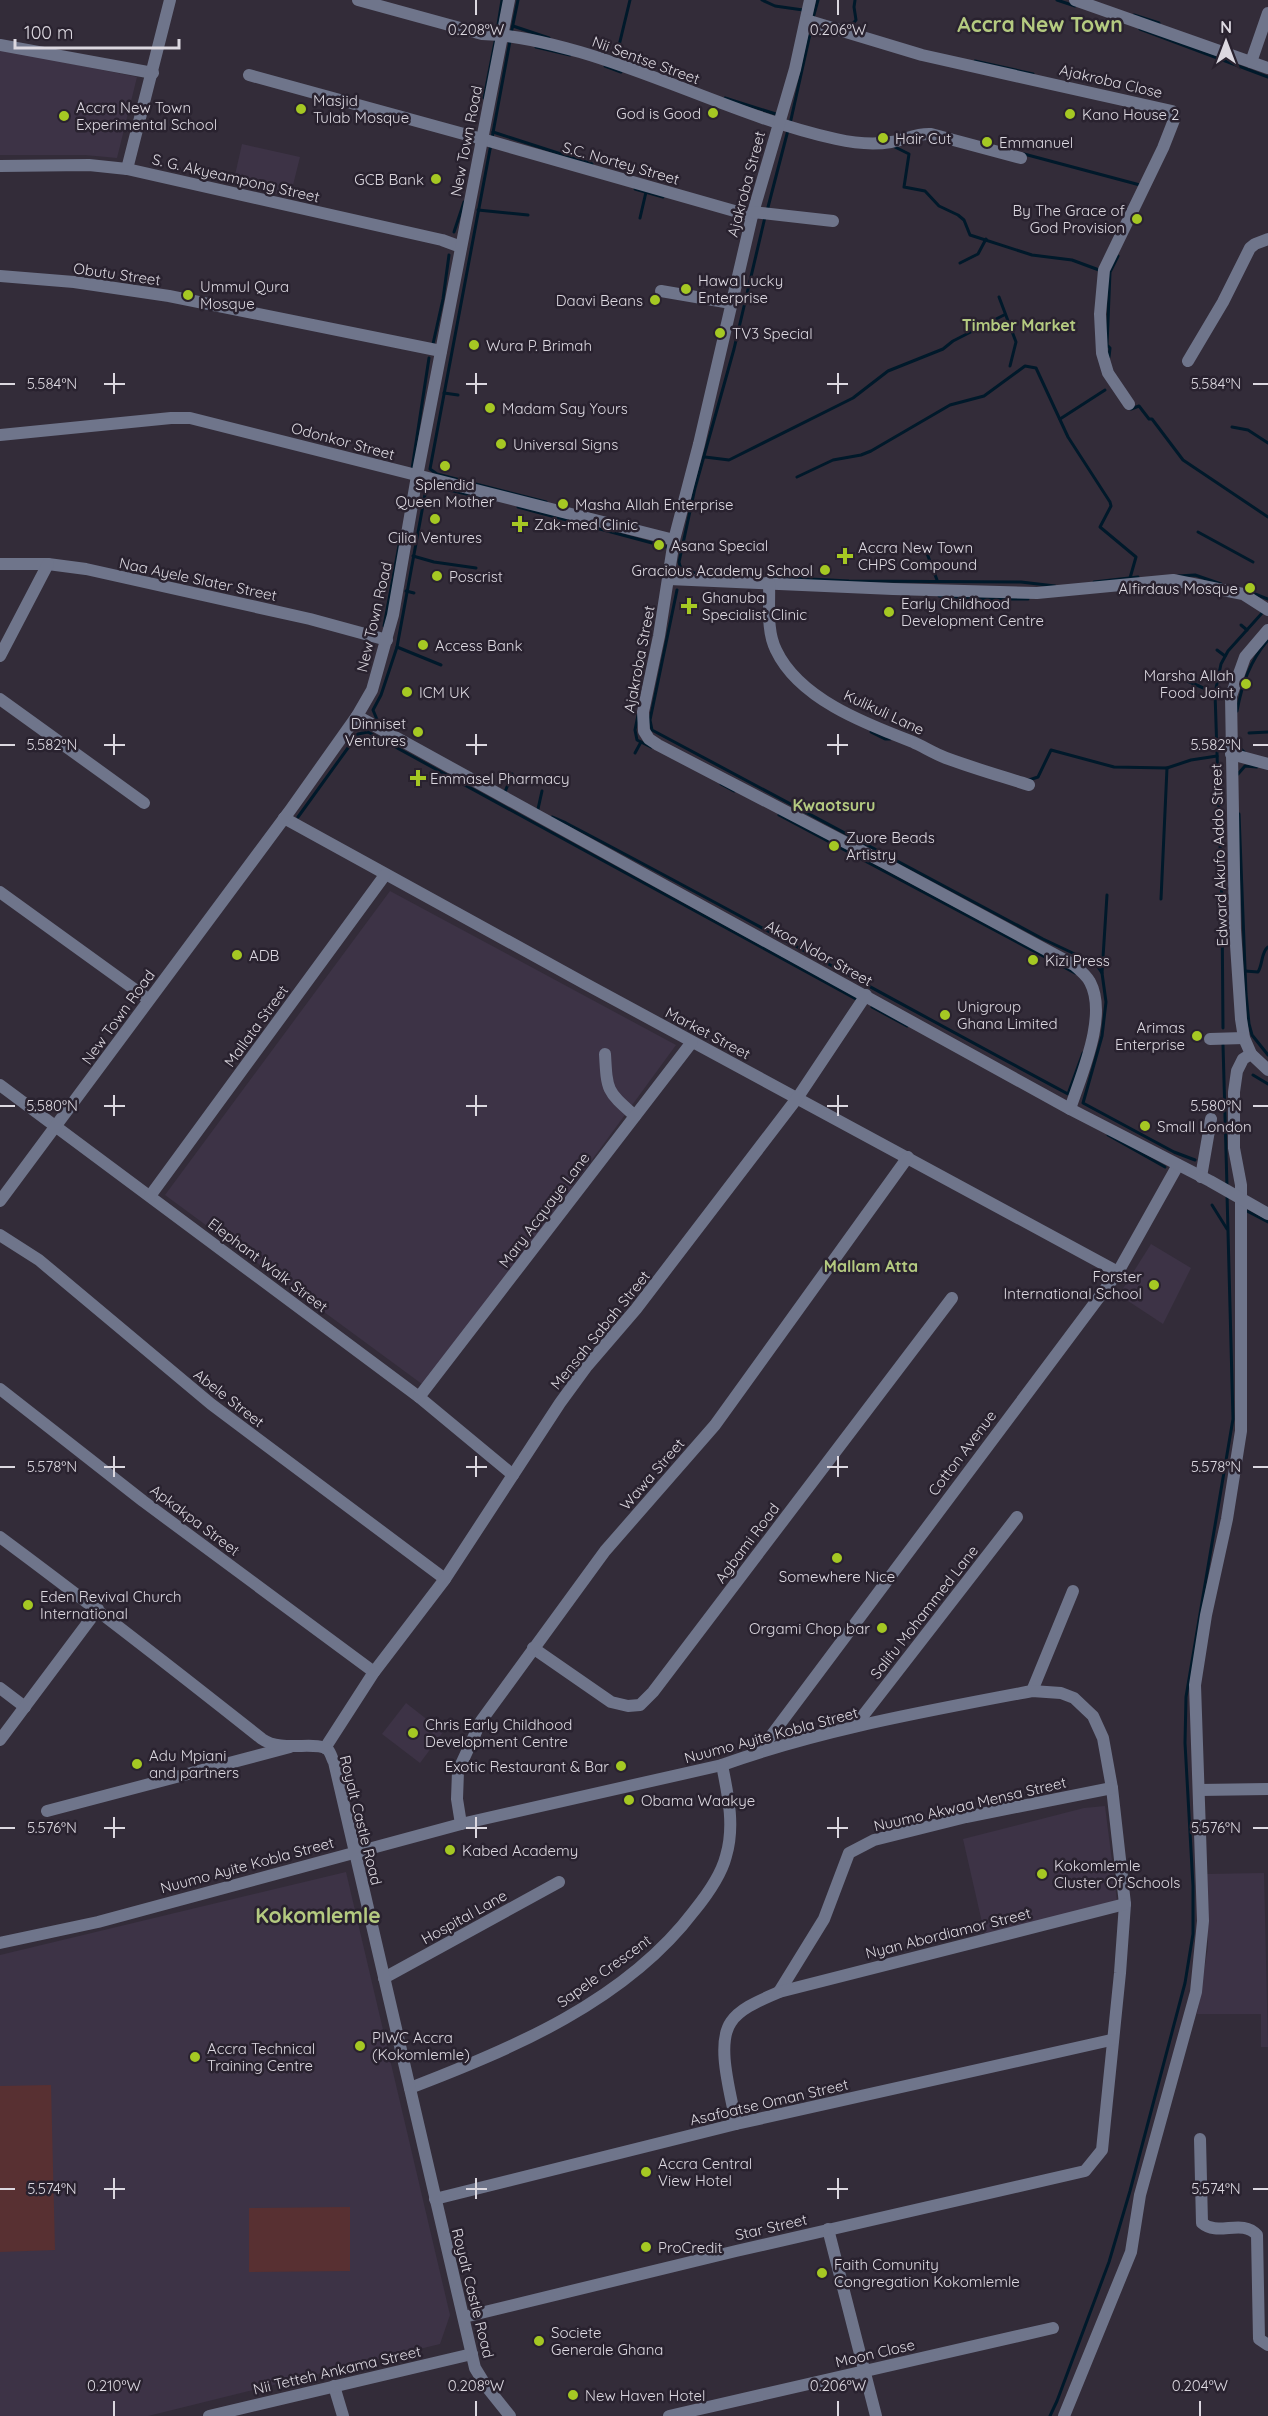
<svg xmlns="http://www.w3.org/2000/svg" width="1268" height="2416" font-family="Quicksand,sans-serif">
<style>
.built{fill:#3d3346}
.green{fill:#583032}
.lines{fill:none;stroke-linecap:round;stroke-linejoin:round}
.stream{stroke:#00192a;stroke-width:3}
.minor{stroke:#6f758b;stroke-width:12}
.tertiary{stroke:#6f758b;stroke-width:12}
.ticks{fill:none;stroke:#dcd8e0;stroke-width:2}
.poi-dot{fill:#a5c823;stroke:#29222f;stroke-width:2}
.labels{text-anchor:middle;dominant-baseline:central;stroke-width:5;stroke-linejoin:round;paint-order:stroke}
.street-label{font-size:15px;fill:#dcd8e0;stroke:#29222f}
.poi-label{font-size:15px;fill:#dcd8e0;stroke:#29222f;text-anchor:start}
.neighbourhood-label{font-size:16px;font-weight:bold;fill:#b4ca80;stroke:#29222f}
.district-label{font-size:21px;font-weight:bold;fill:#b4ca80;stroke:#29222f}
.ticks-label{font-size:15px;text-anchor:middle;fill:#dcd8e0;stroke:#29222f;stroke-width:5;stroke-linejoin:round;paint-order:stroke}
</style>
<rect width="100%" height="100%" fill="#332c39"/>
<g class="built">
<path d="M0,49l137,28 -20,81 -32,-3h-85z"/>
<path d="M242,144l58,13 -10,40 -57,-13z"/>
<path d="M390,891l286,154 -250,342 -261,-192z"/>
<path d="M1151,1244l40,24 -28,56 -44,-29z"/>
<path d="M406,1703l37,29 -23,31 -38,-29z"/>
<path d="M1105,1806l13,103 -132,31 -23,-101 121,-31z"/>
<path d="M346,1872l104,443 -10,29 -292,72h-148v-461z"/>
<path d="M1264,1873l4,174h-7v-33h-64l11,-67 -2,-73z"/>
</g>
<g class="green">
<path d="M51,2085l4,165 -55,2v-166z"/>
<path d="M350,2207v64l-101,1v-64z"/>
</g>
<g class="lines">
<g class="stream">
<path d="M762,0l13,6 28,4"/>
<path d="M1057,0l18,6"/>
<path d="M1134,15l25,8"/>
<path d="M813,18l5,-18"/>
<path d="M513,26l36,12"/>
<path d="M851,29l-2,-1 7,-8 -2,-13 1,-7"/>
<path d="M1140,29l128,48"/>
<path d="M497,31l5,-31"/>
<path d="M511,34l7,-34"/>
<path d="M536,47l34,8"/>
<path d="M616,58l14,-58"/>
<path d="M975,61l58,13"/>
<path d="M605,66l16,6"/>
<path d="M484,98l12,-61"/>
<path d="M725,98l54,17"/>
<path d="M790,124l22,-99"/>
<path d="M493,132l99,32"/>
<path d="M492,138l18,-97"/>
<path d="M491,144l-61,325 7,5 109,28"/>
<path d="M895,147l14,7 -5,33 21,4 14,15 19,9 6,5 6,15 62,20 40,5 27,10"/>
<path d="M1024,154l116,31"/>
<path d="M635,189l28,8"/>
<path d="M478,210l50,5"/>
<path d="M767,211l21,-81"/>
<path d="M640,218l6,-26"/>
<path d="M454,232l10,-30"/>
<path d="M960,263l18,-9 8,-15"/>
<path d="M999,297l17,45 -6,24"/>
<path d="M433,344l10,-45 6,-44"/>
<path d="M1109,357l1,-9 -3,-3 3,-73 8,-16"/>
<path d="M444,393l14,2"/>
<path d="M1131,409l8,-3 10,13h3l31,41 85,57"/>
<path d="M1060,419l45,-29"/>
<path d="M1232,427l16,3 20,13"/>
<path d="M705,457l24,3 124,-62 35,-27 55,-22 10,-8 51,-26"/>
<path d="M412,469l17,-111"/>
<path d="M797,477l36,-17 28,-5 10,-4 79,-46 34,-9 41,-30 11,2 32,69 42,65 1,4 -11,21 36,30 -6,21"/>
<path d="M518,507l149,40"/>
<path d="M1198,532l55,30"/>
<path d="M925,548l12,32"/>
<path d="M413,556l21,6 42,6"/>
<path d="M701,575l-17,-5 -4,-4 -1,-4 16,-74 39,-139 31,-132"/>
<path d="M1178,576l17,-1 26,9"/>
<path d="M771,577l78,4 172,1 34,4"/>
<path d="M1094,582l44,-5"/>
<path d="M677,590l-27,130 2,10 391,209 53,25 6,9"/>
<path d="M406,591l8,2"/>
<path d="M1250,592l18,7"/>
<path d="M939,596l46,3h43"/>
<path d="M1241,625l6,5"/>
<path d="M384,626l17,-91"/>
<path d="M397,647l44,18"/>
<path d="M1217,650l8,6"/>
<path d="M1185,680l30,13"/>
<path d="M1237,711c5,-27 13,-50 31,-71"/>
<path d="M638,715l-3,15 2,10 14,7"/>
<path d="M378,722l-5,-12 8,-15 16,-48 29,-158h19l43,10"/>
<path d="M871,732l14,7h5"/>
<path d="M1249,733l19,-1"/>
<path d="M1237,739l3,9 5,5"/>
<path d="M635,753l6,-11"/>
<path d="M1238,774l7,-8 12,1"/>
<path d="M1029,780l9,-3 13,-27 63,17 53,1 24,-8 26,-4"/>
<path d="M721,784l13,7"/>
<path d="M505,792l7,-18"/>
<path d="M538,809l4,-18"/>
<path d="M1239,814l7,180 3,30 3,11 16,20"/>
<path d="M779,815l296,158"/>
<path d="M298,817l60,-83 10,-2 488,267"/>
<path d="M552,817l14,6c168,88 334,181 502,271l15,-41"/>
<path d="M1107,895l-5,78 4,29 -4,34 -19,67 91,49 21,8"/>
<path d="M1161,899l6,-131"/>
<path d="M1245,971l13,1c5,-8 3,-20 10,-25"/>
<path d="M872,1007l35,19"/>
<path d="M1223,1028l-1,-125 -7,-210 6,-29 7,-13 35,-39"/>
<path d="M1223,1045l4,142"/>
<path d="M1253,1075l15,9"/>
<path d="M1205,1105l19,3"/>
<path d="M1108,1135l57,32"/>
<path d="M1212,1205l15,24"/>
<path d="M1245,1210l23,12"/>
<path d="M1050,2416l7,-15 52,-139 21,-71 55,-208 8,-49v-48l-8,-143 1,-46 47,-278 -6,-225"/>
</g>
<g class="minor">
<path d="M358,0l124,34c34,1 65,9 98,18 86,25 169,68 256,87 18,4 37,6 55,3 14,-2 25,-9 40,-8l90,24"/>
<path d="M810,0l-15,69 -43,147 -53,228 -25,96 -15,96 -16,76 1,19 5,8 9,6 225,117 191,103c6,5 13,11 16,17 18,34 -9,93 -20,127"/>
<path d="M1075,0l193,68"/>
<path d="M806,20l116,35 250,56 2,9 -11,28 -59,122 -4,44 2,39 6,20 21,31"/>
<path d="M0,45l153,28"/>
<path d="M1251,62l17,-49"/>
<path d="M249,75l233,64 270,77"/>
<path d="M127,169l43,-169"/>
<path d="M753,212l80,9"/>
<path d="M0,276l74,6 95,14 272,55"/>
<path d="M661,291l70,12"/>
<path d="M1188,361l35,-59 27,-54 5,-4 13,-5"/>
<path d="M0,435l171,-17h19l484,122"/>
<path d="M0,564h48l38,5 224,50 77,21"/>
<path d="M669,579l224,10 144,4 136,-13 70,14 25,16"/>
<path d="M769,582c1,22 -3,48 7,68 23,49 90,74 137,92 11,5 22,12 33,16 27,10 55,18 83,27"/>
<path d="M1268,630l-23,27 -14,39 4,234 6,89 3,19 7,16 17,16"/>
<path d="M0,656l48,-92"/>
<path d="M0,699l144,104"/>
<path d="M1231,754l37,10"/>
<path d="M284,818l300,165 534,289"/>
<path d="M0,892l148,107"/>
<path d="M1210,1039l34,-1"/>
<path d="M605,1054c2,38 2,37 30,62"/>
<path d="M0,1085l419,312 94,78"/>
<path d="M1201,1177l10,-58"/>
<path d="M150,1196l235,-321"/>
<path d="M0,1235l39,25 172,144 234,175"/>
<path d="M0,1389l143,112 231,171"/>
<path d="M419,1397l273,-355"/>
<path d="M533,1648l78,54 17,4 12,-1 13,-13 299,-394"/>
<path d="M0,1688l25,19"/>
<path d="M1032,1691l41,-100"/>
<path d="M855,1726l162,-209"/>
<path d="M0,1740l98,-131"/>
<path d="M325,1748l49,-76 71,-93 115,-176 27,-37 49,-57 162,-212 68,-102"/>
<path d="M759,1752l359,-480 60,-107"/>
<path d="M1199,1790l69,-1"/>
<path d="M47,1811l243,-64"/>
<path d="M461,1824l-4,-25 1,-28 23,-50 124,-170 110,-126 193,-268"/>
<path d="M0,1943l98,-21 363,-98 261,-59c101,-36 206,-54 310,-74l29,2 13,5 19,18 10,22 9,50 13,116 -5,69 -18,177 -17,21 -349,80 -272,66"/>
<path d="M384,1978l175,-96"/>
<path d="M779,1992l45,-73 25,-66 25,-13 92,-23 146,-29"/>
<path d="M410,2088c102,-39 216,-87 284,-177 13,-16 27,-35 32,-55 9,-30 2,-61 -4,-91"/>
<path d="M736,2124c-4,-27 -21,-79 -5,-102 10,-15 33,-23 48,-30l346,-88"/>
<path d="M1200,2139l2,84c16,14 40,-5 55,12l2,104 9,6"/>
<path d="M435,2199l301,-75 375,-84"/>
<path d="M828,2229l48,187"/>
<path d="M334,2386l9,30"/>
<path d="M209,2416l263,-62"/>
<path d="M669,2416l384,-88"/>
<path d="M1064,2416l67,-164 9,-57 56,-203 7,-71 -8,-236 11,-70 21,-96 14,-88v-246l-7,-37v-56l3,-21 6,-12 8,-5"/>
</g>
<g class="tertiary">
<path d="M0,166l89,-1 38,4 315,71 19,7"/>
<path d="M357,716l713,393 140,72 58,33"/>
<path d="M0,1201l291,-392 66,-93 15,-26 21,-75 24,-139 92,-476"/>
<path d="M0,1537c89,66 175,133 262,202 19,14 56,1 66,11 3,3 4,9 6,12l141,606 11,18 24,30"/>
</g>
</g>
<path class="ticks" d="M476,0v15M838,0v15M114,373v21M476,373v21M838,373v21M0,384h15M104,384h21M466,384h21M827,384h21M1253,384h15M114,734v21M476,734v21M838,734v21M0,745h15M104,745h21M466,745h21M827,745h21M1253,745h15M114,1095v21M476,1095v21M838,1095v21M0,1106h15M104,1106h21M466,1106h21M827,1106h21M1253,1106h15M114,1456v21M476,1456v21M838,1456v21M0,1467h15M104,1467h21M466,1467h21M827,1467h21M1253,1467h15M114,1817v21M476,1817v21M838,1817v21M0,1828h15M104,1828h21M466,1828h21M827,1828h21M1253,1828h15M114,2178v21M476,2178v21M838,2178v21M0,2189h15M104,2189h21M466,2189h21M827,2189h21M1253,2189h15M114,2401v15M476,2401v15M838,2401v15M1200,2401v15"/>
<g class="poi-dot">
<circle cx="301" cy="109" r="6"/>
<circle cx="713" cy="113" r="6"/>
<circle cx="1070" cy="114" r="6"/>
<circle cx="64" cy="116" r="6"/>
<circle cx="883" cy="138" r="6"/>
<circle cx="987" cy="142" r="6"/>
<circle cx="436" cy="179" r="6"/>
<circle cx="1137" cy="219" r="6"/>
<circle cx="686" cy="289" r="6"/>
<circle cx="188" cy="295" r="6"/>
<circle cx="655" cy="300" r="6"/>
<circle cx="720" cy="333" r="6"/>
<circle cx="474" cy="345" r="6"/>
<circle cx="490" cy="408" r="6"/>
<circle cx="501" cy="444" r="6"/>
<circle cx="445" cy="466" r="6"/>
<circle cx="563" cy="504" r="6"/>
<circle cx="435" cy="519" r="6"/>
<path d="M517 515h6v6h6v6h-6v6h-6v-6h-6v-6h6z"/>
<circle cx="659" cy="545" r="6"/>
<path d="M842 547h6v6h6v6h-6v6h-6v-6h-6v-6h6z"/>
<circle cx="825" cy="570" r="6"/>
<circle cx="437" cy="576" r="6"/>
<circle cx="1250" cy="588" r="6"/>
<path d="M686 597h6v6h6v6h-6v6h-6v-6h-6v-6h6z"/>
<circle cx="889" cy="612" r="6"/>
<circle cx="423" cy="645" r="6"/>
<circle cx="1246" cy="684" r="6"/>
<circle cx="407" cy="692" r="6"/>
<circle cx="418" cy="732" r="6"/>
<path d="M415 769h6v6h6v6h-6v6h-6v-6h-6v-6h6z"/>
<circle cx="834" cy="846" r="6"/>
<circle cx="237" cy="955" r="6"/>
<circle cx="1033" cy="960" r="6"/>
<circle cx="945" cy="1015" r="6"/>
<circle cx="1197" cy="1036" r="6"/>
<circle cx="1145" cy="1126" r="6"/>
<circle cx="1154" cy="1285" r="6"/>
<circle cx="837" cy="1558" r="6"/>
<circle cx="28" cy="1605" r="6"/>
<circle cx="882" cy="1628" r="6"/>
<circle cx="413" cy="1733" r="6"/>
<circle cx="137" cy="1764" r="6"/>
<circle cx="621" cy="1766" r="6"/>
<circle cx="629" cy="1800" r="6"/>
<circle cx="450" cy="1850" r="6"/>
<circle cx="1042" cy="1874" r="6"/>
<circle cx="360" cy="2046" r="6"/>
<circle cx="195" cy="2057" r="6"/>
<circle cx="646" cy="2172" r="6"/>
<circle cx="646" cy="2247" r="6"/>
<circle cx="822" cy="2273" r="6"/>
<circle cx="539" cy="2341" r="6"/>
<circle cx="573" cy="2395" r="6"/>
</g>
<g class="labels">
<g class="street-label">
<text transform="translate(646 60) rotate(20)">Nii Sentse Street</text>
<text transform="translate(1111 81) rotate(13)">Ajakroba Close</text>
<text transform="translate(466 141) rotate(-79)">New Town Road</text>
<text transform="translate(621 163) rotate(16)">S.C. Nortey Street</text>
<text transform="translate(236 178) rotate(13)">S. G. Akyeampong Street</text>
<text transform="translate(746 184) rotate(-75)">Ajakroba Street</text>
<text transform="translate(117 274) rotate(8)">Obutu Street</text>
<text transform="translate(343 441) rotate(15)">Odonkor Street</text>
<text transform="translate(198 579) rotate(12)">Naa Ayele Slater Street</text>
<text transform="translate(374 617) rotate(-77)">New Town Road</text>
<text transform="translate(639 659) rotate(-79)">Ajakroba Street</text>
<text transform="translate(884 712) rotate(25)">Kulikuli Lane</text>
<text transform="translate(1219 855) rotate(-92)">Edward Akufo Addo Street</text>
<text transform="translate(819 953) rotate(29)">Akoa Ndor Street</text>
<text transform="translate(118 1017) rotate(-54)">New Town Road</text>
<text transform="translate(256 1026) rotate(-54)">Mallata Street</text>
<text transform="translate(708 1033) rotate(28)">Market Street</text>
<text transform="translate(544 1210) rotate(-53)">Mary Acquaye Lane</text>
<text transform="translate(268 1265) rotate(37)">Elephant Walk Street</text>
<text transform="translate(600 1330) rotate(-51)">Mensah Sabah Street</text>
<text transform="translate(229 1398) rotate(38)">Abele Street</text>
<text transform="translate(962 1453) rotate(-53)">Cotton Avenue</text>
<text transform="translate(652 1474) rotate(-49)">Wawa Street</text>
<text transform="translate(195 1520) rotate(37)">Apkakpa Street</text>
<text transform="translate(747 1543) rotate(-53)">Agbami Road</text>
<text transform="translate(924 1612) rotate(-52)">Salifu Mohammed Lane</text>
<text transform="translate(771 1735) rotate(-15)">Nuumo Ayite Kobla Street</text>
<text transform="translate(970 1804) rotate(-13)">Nuumo Akwaa Mensa Street</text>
<text transform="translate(361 1820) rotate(76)">Royalt Castle Road</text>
<text transform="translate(247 1865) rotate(-15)">Nuumo Ayite Kobla Street</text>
<text transform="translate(464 1917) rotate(-29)">Hospital Lane</text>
<text transform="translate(948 1933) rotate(-14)">Nyan Abordiamor Street</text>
<text transform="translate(604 1971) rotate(-36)">Sapele Crescent</text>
<text transform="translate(769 2102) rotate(-13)">Asafoatse Oman Street</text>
<text transform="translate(771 2227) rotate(-13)">Star Street</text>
<text transform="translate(473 2293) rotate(76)">Royalt Castle Road</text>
<text transform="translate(875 2353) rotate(-13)">Moon Close</text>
<text transform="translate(337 2370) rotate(-13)">Nii Tetteh Ankama Street</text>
</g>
<g class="poi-label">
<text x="313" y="100">Masjid<tspan x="313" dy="17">Tulab Mosque</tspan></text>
<text x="76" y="107">Accra New Town<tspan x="76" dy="17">Experimental School</tspan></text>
<text x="701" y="113" text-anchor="end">God is Good</text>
<text x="1082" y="114">Kano House 2</text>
<text x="895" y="138">Hair Cut</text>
<text x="999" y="142">Emmanuel</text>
<text x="424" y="179" text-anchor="end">GCB Bank</text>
<text x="1125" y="210" text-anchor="end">By The Grace of<tspan x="1125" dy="17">God Provision</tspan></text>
<text x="698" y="280">Hawa Lucky<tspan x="698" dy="17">Enterprise</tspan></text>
<text x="200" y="286">Ummul Qura<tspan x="200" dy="17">Mosque</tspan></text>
<text x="643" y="300" text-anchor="end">Daavi Beans</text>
<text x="732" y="333">TV3 Special</text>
<text x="486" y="345">Wura P. Brimah</text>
<text x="502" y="408">Madam Say Yours</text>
<text x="513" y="444">Universal Signs</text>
<text x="445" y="484" text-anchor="middle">Splendid<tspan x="445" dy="17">Queen Mother</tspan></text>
<text x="575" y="504">Masha Allah Enterprise</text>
<text x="534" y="524">Zak-med Clinic</text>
<text x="435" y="537" text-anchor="middle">Cilia Ventures</text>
<text x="671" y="545">Asana Special</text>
<text x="858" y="547">Accra New Town<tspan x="858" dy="17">CHPS Compound</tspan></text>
<text x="813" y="570" text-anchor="end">Gracious Academy School</text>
<text x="449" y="576">Poscrist</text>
<text x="1238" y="588" text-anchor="end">Alfirdaus Mosque</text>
<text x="702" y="597">Ghanuba<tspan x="702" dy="17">Specialist Clinic</tspan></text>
<text x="901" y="603">Early Childhood<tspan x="901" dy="17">Development Centre</tspan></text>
<text x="435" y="645">Access Bank</text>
<text x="1234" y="675" text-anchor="end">Marsha Allah<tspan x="1234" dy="17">Food Joint</tspan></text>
<text x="419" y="692">ICM UK</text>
<text x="406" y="723" text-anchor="end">Dinniset<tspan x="406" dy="17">Ventures</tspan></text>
<text x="430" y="778">Emmasel Pharmacy</text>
<text x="846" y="837">Zuore Beads<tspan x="846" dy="17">Artistry</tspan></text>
<text x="249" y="955">ADB</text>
<text x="1045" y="960">Kizi Press</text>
<text x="957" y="1006">Unigroup<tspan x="957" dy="17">Ghana Limited</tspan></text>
<text x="1185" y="1027" text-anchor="end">Arimas<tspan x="1185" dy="17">Enterprise</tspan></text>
<text x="1157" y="1126">Small London</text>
<text x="1142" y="1276" text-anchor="end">Forster<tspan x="1142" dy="17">International School</tspan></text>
<text x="837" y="1576" text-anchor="middle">Somewhere Nice</text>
<text x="40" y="1596">Eden Revival Church<tspan x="40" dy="17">International</tspan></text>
<text x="870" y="1628" text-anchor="end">Orgami Chop bar</text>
<text x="425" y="1724">Chris Early Childhood<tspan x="425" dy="17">Development Centre</tspan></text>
<text x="149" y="1755">Adu Mpiani<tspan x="149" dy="17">and partners</tspan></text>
<text x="609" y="1766" text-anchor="end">Exotic Restaurant &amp; Bar</text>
<text x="641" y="1800">Obama Waakye</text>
<text x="462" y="1850">Kabed Academy</text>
<text x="1054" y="1865">Kokomlemle<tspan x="1054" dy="17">Cluster Of Schools</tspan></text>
<text x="372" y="2037">PIWC Accra<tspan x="372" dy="17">(Kokomlemle)</tspan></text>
<text x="207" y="2048">Accra Technical<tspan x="207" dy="17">Training Centre</tspan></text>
<text x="658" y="2163">Accra Central<tspan x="658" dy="17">View Hotel</tspan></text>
<text x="658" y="2247">ProCredit</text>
<text x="834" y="2264">Faith Comunity<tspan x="834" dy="17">Congregation Kokomlemle</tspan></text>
<text x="551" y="2332">Societe<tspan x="551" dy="17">Generale Ghana</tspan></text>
<text x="585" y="2395">New Haven Hotel</text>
</g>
<g class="neighbourhood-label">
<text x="1019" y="325">Timber Market</text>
<text x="834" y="805">Kwaotsuru</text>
<text x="871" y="1266">Mallam Atta</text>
</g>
<g class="district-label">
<text x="1040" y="24">Accra New Town</text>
<text x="318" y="1915">Kokomlemle</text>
</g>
</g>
<g class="ticks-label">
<text x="476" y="35">0.208°W</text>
<text x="838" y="35">0.206°W</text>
<text x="52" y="389">5.584°N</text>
<text x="1216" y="389">5.584°N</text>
<text x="52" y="750">5.582°N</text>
<text x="1216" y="750">5.582°N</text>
<text x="52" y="1111">5.580°N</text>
<text x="1216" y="1111">5.580°N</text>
<text x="52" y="1472">5.578°N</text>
<text x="1216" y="1472">5.578°N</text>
<text x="52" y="1833">5.576°N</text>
<text x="1216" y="1833">5.576°N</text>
<text x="52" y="2194">5.574°N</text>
<text x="1216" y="2194">5.574°N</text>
<text x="114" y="2391">0.210°W</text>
<text x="476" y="2391">0.208°W</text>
<text x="838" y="2391">0.206°W</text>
<text x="1200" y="2391">0.204°W</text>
</g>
<g transform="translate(1226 42)" stroke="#29222f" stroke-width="4.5" paint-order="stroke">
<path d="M0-4.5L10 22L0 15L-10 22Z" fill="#dcd8e0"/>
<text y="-9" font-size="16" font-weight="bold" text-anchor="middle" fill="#dcd8e0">N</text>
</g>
<path d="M15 39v9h164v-9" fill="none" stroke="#dcd8e0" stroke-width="3"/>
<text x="24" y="39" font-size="18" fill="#dcd8e0" stroke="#29222f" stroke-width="4.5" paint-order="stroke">100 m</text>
</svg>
